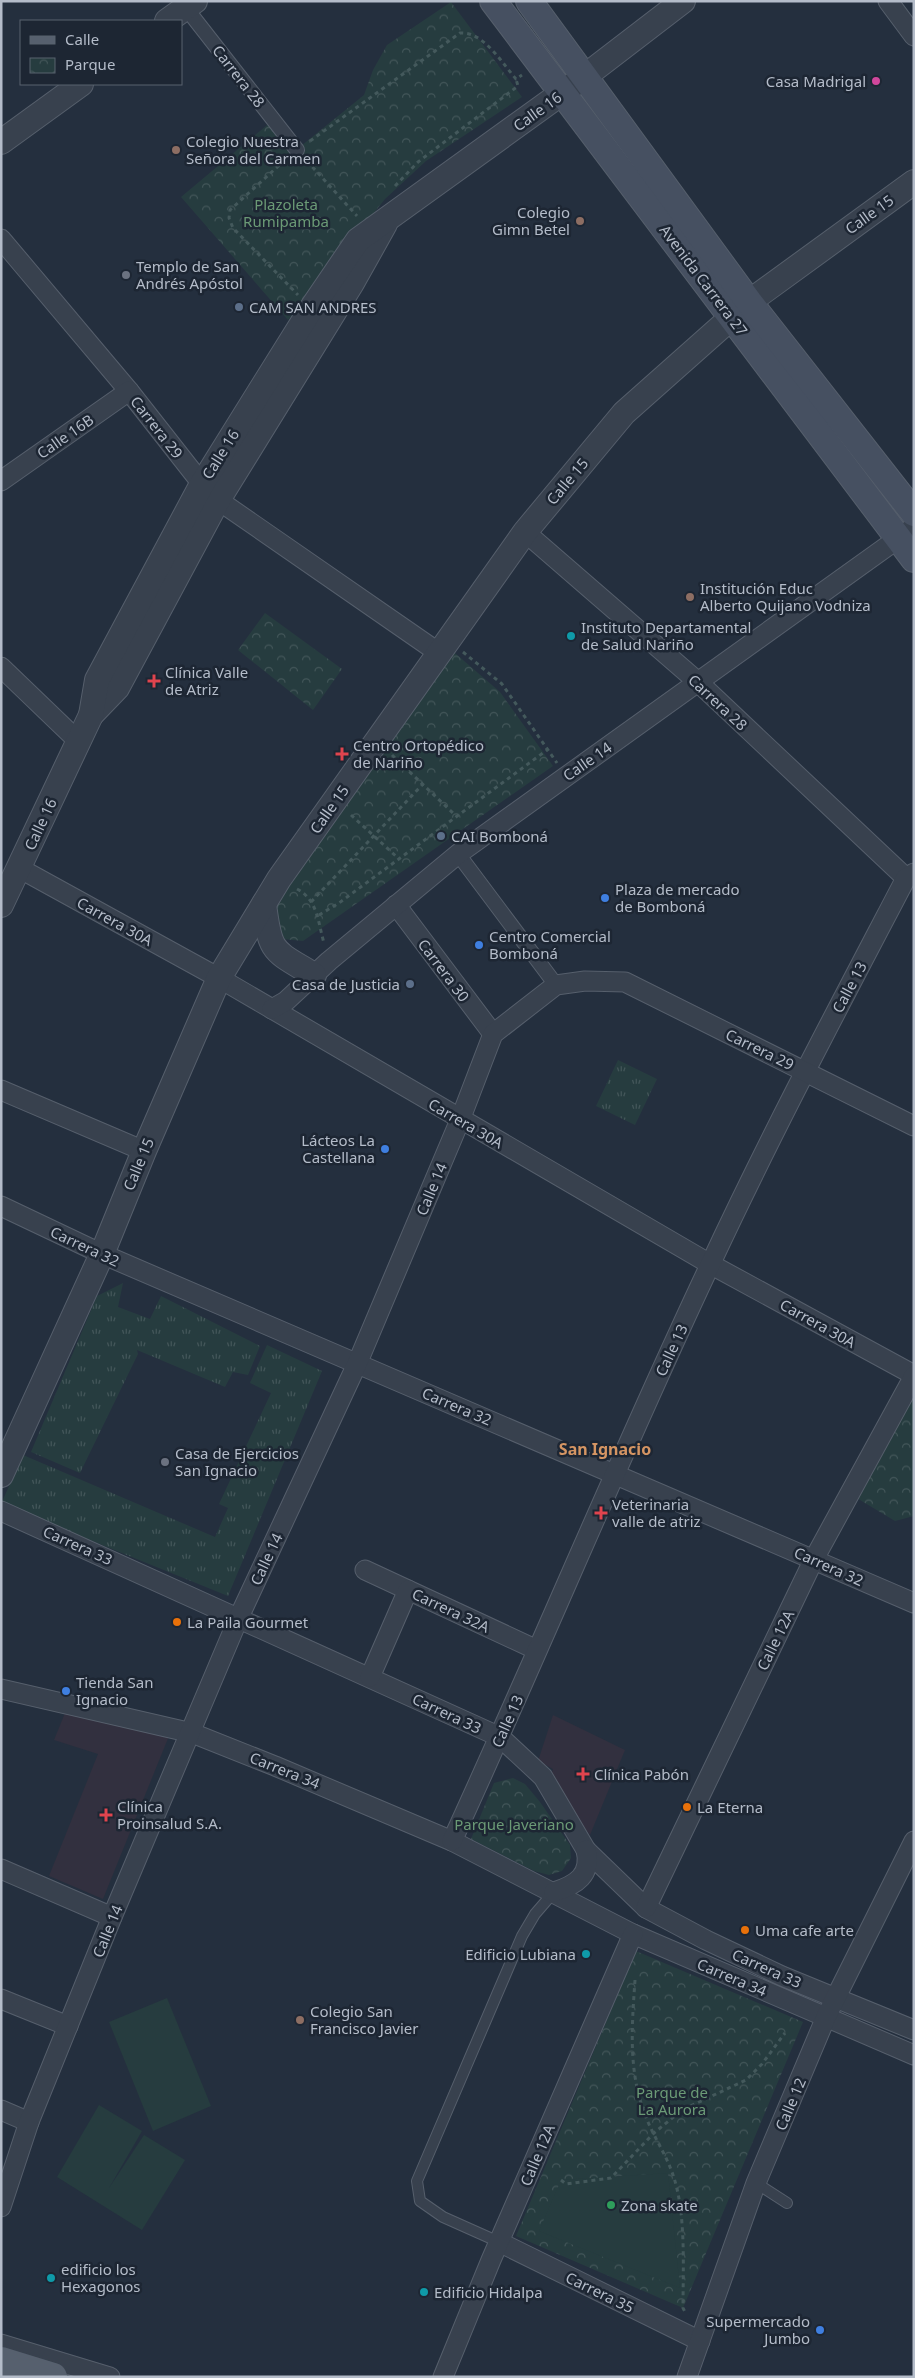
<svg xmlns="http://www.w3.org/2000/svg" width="915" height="2378" font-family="'Noto Sans',sans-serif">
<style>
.medical{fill:#32303f}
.grass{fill:url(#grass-tufts)}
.park{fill:url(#park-crowns)}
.pitch{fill:#263c3f}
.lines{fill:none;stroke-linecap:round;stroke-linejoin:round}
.service-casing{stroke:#565f6c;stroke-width:12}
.pedestrian-casing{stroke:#565f6c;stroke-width:16}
.minor-casing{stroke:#565f6c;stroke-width:21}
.tertiary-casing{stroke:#565f6c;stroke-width:26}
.secondary-casing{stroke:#565f6c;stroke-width:28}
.primary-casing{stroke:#414a57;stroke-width:29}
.path{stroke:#44595c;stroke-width:3;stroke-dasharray:4 4;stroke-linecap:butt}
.service{stroke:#38414e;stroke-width:10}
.pedestrian{stroke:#38414e;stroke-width:14}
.minor{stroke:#38414e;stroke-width:19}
.tertiary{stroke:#38414e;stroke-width:24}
.secondary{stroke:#465061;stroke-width:26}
.primary{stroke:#56606e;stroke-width:28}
.hotel-dot{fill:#d1479c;stroke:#1d2633;stroke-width:2}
.education-dot{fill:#8d6e63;stroke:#1d2633;stroke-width:2}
.worship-dot{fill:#6b7280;stroke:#1d2633;stroke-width:2}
.service-dot{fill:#5c6f8a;stroke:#1d2633;stroke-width:2}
.culture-dot{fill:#0f9aa8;stroke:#1d2633;stroke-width:2}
.health-dot{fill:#e0444e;stroke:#1d2633;stroke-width:2}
.shop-dot{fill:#3f7fe0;stroke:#1d2633;stroke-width:2}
.food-dot{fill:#e8710a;stroke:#1d2633;stroke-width:2}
.leisure-dot{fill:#2e9e5b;stroke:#1d2633;stroke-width:2}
.labels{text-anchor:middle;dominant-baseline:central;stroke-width:5;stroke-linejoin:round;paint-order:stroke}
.street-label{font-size:15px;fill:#b4bcc9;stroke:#1d2633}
.poi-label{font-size:15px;fill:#b4bcc9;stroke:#1d2633;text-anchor:start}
.park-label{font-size:15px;fill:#6b9a76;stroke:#1d2633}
.neighbourhood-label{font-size:16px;font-weight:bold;fill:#d59563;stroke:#1d2633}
</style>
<defs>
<pattern id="grass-tufts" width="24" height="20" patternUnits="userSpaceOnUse" patternTransform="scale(1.25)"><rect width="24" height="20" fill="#263c3f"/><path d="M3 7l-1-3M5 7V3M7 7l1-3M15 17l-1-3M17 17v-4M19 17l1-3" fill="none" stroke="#435659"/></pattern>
<pattern id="park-crowns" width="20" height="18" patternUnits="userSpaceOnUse" patternTransform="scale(1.25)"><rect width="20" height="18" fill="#263c3f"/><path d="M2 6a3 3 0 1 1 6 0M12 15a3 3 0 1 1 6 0" fill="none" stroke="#435659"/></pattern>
</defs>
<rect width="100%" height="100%" fill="#242f3e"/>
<g class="medical">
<path d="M67,1708l104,23 -68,168 -54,-23 49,-122 -44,-14z"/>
<path d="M553,1715l72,35 -35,85 -32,-40 4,-5 -13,-10 4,-11 -15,-8z"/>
</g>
<g class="grass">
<path d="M618,1060l39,19 -22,46 -39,-19z"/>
<path d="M123,1283l-5,24 32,12 11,-23 99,50 -12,29 -15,-3 -8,15 -88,-37 1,4 -58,119 -49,-21 66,-156z"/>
<path d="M267,1345l55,26 -94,225 -227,-92 22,-49 192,82 13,-29 -9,-4 52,-111 -21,-10z"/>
</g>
<g class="park">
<path d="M451,2l71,95 -96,64 -41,38 -97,121 -107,-123 97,-81 23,30 63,-51 9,-25 14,-25z"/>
<path d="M265,613l77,56 -29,41 -75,-60z"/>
<path d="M448,647l52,45 53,74 -250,175 -20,-2 -10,-16 7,-28z"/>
<path d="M914,1395v121l-19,5 -40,-24z"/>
<path d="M513,1778l12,6 15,18 30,43 1,13 -9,13 -13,4 -15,-4 -63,-32 23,-56z"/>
<path d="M636,1951l167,71 -120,286 -167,-72z"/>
</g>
<g class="pitch">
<path d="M167,1998l44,108 -58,25 -44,-109z"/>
<path d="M99,2105l43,26 -33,57 35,-53 41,25 -43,70 -85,-53z"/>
<path d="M668,2173l12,115 -141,-57 22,-51z"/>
</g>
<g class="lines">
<g class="service-casing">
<g id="service">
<path d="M756,2183l31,20"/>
<path d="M499,2242l-56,-25 -23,-16 -3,-20 105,-245 13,-22 19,-22"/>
</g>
</g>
<g class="pedestrian-casing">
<g id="pedestrian">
<path d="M186,8l111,142"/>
<path d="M458,854l98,131"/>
</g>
</g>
<g class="minor-casing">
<g id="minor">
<path d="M888,1l26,35"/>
<path d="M1,239l128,152 73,93 16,16 221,153"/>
<path d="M1,481l128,-90"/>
<path d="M525,532l173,150 208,196"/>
<path d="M1,667l77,74"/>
<path d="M19,868l200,110 491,286 204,111"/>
<path d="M396,905l97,129"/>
<path d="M272,1009l14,-8 43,-40 129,-107 456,-327"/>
<path d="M1,1090l143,61"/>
<path d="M1,1206l101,48 812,349"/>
<path d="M1,1511l499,226 43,40 43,73 60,58 60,32 76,36 132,54"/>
<path d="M365,1570l172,80"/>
<path d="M370,1677l38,-87"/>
<path d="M1,1689l191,44 83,33 177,75 181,93 281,121"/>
<path d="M452,1841c88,-191 168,-386 258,-576 61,-131 129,-259 196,-387l8,-5"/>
<path d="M1,1869l111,48"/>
<path d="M554,1892c22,-7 38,-17 32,-42"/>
<path d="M646,1908l168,-349 100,-183"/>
<path d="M1,1999l67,27"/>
<path d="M1,2110l28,12"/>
<path d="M1,2207l28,-85 83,-205 127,-300 118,-253 103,-244 33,-86 63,-49 29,-4 40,1 289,144"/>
<path d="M499,2242l201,99"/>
<path d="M1,2344l109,33"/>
<path d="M443,2377l48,-117 142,-326"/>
<path d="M687,2377l69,-194 70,-166 88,-176"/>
</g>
</g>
<g class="tertiary-casing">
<g id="tertiary">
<path d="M167,21l28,-20"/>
<path d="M1,142l80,-58"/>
<path d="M91,715l26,-27 101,-188 134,-217 33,-59"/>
<path d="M264,904c6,50 9,46 50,71"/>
<path d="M1,905l90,-190 6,-35 105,-196 109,-175 47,-69 226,-163 99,-76"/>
<path d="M1,1475l101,-221 42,-103 75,-173 60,-99 246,-347 99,-119 125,-111 165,-120"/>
</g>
</g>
<g class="secondary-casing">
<g id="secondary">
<path d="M493,1l421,558"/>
<path d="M529,1l220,301 165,211"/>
</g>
</g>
<g class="primary-casing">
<path id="primary" d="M1,2361l52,16"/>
</g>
<g class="path">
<path d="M310,141l150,-108c23,-2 42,30 56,46l6,-4"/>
<path d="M285,160l-55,50 -1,8 4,10 65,67"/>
<path d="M307,161l50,55"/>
<path d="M395,186l23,-24 100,-76 -2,-7"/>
<path d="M463,652l39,32 55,79"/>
<path d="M392,755l64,61"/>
<path d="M351,815l47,43"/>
<path d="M297,889c21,11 21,34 27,54"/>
<path d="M311,902l112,-118"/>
<path d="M319,915l20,-12 208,-153"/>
<path d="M635,1980c-3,45 -7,88 9,132 8,23 23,43 30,66 12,37 9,91 9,130l3,6"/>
<path d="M561,2180l5,4 45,-6 43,-45 28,-23 64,-30 16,-16 23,-31"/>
</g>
<use href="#service" class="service"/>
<use href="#pedestrian" class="pedestrian"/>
<use href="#minor" class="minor"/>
<use href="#tertiary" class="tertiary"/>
<use href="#secondary" class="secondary"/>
<use href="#primary" class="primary"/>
</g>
<circle class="hotel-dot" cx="876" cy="81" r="5"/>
<g class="education-dot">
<circle cx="176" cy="150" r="5"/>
<circle cx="580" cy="221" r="5"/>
<circle cx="690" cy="597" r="5"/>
<circle cx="300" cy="2020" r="5"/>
</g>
<g class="worship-dot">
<circle cx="126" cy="275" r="5"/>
<circle cx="165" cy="1462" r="5"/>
</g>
<g class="service-dot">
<circle cx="239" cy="307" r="5"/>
<circle cx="441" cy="836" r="5"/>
<circle cx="410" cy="984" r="5"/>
</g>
<g class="culture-dot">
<circle cx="571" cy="636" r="5"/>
<circle cx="586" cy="1954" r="5"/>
<circle cx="51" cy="2278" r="5"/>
<circle cx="424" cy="2292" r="5"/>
</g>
<g class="health-dot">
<path d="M151.5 673.5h5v5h5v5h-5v5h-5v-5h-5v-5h5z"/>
<path d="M339.5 746.5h5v5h5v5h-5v5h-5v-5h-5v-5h5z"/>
<path d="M598.5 1505.5h5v5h5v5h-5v5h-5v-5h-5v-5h5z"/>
<path d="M580.5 1766.5h5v5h5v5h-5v5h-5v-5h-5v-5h5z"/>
<path d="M103.5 1807.5h5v5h5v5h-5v5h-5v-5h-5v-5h5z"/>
</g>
<g class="shop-dot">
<circle cx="605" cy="898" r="5"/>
<circle cx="479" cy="945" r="5"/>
<circle cx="385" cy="1149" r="5"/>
<circle cx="66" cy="1691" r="5"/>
<circle cx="820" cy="2330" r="5"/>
</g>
<g class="food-dot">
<circle cx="177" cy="1622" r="5"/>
<circle cx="687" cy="1807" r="5"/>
<circle cx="745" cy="1930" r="5"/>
</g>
<circle class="leisure-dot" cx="611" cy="2205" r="5"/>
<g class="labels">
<g class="street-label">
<text transform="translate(239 76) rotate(52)">Carrera 28</text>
<text transform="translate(537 111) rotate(-36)">Calle 16</text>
<text transform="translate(869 214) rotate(-36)">Calle 15</text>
<text transform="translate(704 280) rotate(53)">Avenida Carrera 27</text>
<text transform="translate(157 427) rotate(52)">Carrera 29</text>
<text transform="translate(65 436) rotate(-35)">Calle 16B</text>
<text transform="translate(220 454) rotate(-58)">Calle 16</text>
<text transform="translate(567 481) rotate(-50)">Calle 15</text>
<text transform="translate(718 702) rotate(43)">Carrera 28</text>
<text transform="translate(587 761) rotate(-35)">Calle 14</text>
<text transform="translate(329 809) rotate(-55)">Calle 15</text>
<text transform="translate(40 824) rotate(-65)">Calle 16</text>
<text transform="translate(115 921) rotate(29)">Carrera 30A</text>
<text transform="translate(444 970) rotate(53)">Carrera 30</text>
<text transform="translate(849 987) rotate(-62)">Calle 13</text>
<text transform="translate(760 1049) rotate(26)">Carrera 29</text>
<text transform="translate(466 1123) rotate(30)">Carrera 30A</text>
<text transform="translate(138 1164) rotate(-67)">Calle 15</text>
<text transform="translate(431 1189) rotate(-67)">Calle 14</text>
<text transform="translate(85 1246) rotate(25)">Carrera 32</text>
<text transform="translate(818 1323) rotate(29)">Carrera 30A</text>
<text transform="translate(671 1350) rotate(-65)">Calle 13</text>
<text transform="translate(457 1406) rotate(23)">Carrera 32</text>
<text transform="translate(78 1545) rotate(24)">Carrera 33</text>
<text transform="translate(266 1559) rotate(-65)">Calle 14</text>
<text transform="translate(829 1566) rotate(24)">Carrera 32</text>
<text transform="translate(451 1610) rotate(25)">Carrera 32A</text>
<text transform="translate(775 1640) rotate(-64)">Calle 12A</text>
<text transform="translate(447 1713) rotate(25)">Carrera 33</text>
<text transform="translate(507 1721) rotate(-66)">Calle 13</text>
<text transform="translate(285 1770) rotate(22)">Carrera 34</text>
<text transform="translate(107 1931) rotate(-68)">Calle 14</text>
<text transform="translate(767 1968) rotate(24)">Carrera 33</text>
<text transform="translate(732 1977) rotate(23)">Carrera 34</text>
<text transform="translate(790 2104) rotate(-67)">Calle 12</text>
<text transform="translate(537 2155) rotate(-67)">Calle 12A</text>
<text transform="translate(600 2292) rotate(26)">Carrera 35</text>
</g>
<g class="poi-label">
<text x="866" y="81" text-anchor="end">Casa Madrigal</text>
<text x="186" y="141">Colegio Nuestra<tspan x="186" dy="17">Señora del Carmen</tspan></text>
<text x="570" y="212" text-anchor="end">Colegio<tspan x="570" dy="17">Gimn Betel</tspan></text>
<text x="136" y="266">Templo de San<tspan x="136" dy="17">Andrés Apóstol</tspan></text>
<text x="249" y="307">CAM SAN ANDRES</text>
<text x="700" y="588">Institución Educ<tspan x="700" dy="17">Alberto Quijano Vodniza</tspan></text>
<text x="581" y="627">Instituto Departamental<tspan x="581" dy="17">de Salud Nariño</tspan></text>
<text x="165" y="672">Clínica Valle<tspan x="165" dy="17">de Atriz</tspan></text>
<text x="353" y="745">Centro Ortopédico<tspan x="353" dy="17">de Nariño</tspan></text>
<text x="451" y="836">CAI Bomboná</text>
<text x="615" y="889">Plaza de mercado<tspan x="615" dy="17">de Bomboná</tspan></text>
<text x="489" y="936">Centro Comercial<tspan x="489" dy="17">Bomboná</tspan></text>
<text x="400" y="984" text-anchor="end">Casa de Justicia</text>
<text x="375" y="1140" text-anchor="end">Lácteos La<tspan x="375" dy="17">Castellana</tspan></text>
<text x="175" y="1453">Casa de Ejercicios<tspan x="175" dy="17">San Ignacio</tspan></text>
<text x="612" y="1504">Veterinaria<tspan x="612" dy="17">valle de atriz</tspan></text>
<text x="187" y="1622">La Paila Gourmet</text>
<text x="76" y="1682">Tienda San<tspan x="76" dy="17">Ignacio</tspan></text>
<text x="594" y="1774">Clínica Pabón</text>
<text x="117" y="1806">Clínica<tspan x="117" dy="17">Proinsalud S.A.</tspan></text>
<text x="697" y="1807">La Eterna</text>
<text x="755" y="1930">Uma cafe arte</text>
<text x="576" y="1954" text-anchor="end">Edificio Lubiana</text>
<text x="310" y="2011">Colegio San<tspan x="310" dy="17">Francisco Javier</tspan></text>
<text x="621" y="2205">Zona skate</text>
<text x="61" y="2269">edificio los<tspan x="61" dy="17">Hexagonos</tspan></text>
<text x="434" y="2292">Edificio Hidalpa</text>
<text x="810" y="2321" text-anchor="end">Supermercado<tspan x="810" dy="17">Jumbo</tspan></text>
</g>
<g class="park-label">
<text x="286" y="204">Plazoleta<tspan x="286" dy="17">Rumipamba</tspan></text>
<text x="514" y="1824">Parque Javeriano</text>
<text x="672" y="2092">Parque de<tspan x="672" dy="17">La Aurora</tspan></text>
</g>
<g class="neighbourhood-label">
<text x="605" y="1449">San Ignacio</text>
</g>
</g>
<rect width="915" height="2378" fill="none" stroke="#b4bcc9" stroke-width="5"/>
<rect x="20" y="20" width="162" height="65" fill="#1d2633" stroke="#59626f"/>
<rect x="30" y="36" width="25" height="8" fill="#56606e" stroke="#59626f"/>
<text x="65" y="45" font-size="15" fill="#b4bcc9">Calle</text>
<rect x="30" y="58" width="25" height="15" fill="url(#park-crowns)" stroke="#59626f"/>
<text x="65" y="70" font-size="15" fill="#b4bcc9">Parque</text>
</svg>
